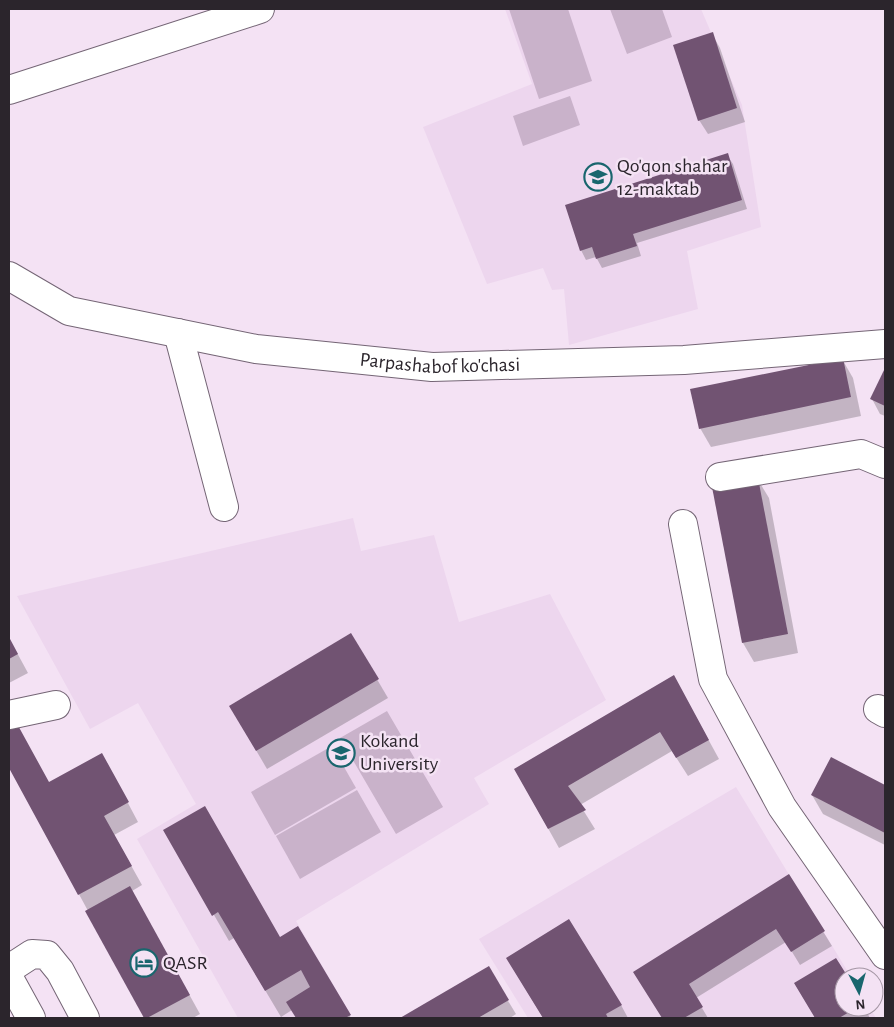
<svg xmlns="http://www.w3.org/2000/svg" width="894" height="1027" font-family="'Alegreya Sans',sans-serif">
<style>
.built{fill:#edd6ee}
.green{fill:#c9b2ca}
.shadow{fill:#0003}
.building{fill:#715372}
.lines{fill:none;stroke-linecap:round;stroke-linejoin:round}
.minor-casing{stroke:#746575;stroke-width:30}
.major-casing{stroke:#746575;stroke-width:30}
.minor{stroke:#fff;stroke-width:28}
.major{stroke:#fff;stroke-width:28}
.labels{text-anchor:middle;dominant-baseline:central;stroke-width:5;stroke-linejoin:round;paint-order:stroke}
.poi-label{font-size:20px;fill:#2b252c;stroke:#f4e2f4;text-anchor:start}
.street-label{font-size:20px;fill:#2b252c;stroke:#f4e2f4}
</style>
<rect width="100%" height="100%" fill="#f4e2f4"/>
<g class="built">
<path d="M505,9h196l41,96 19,122 -74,24 11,58 -129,36 -5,-56 -12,1 -9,-22 -56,16 -64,-157 109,-43z"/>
<path d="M353,518l8,33 73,-16 25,87 91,-28 56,106 -132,78 15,26 -193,117 55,94 -6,3h-107l-101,-179 59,-35 -58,-101 -48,26 -73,-133z"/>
<path d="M736,787l115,190h-7v30h25l7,11h-348l-49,-79z"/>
</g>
<g class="green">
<path d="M509,9h59l24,72 -53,18z"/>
<path d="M610,9h52l10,28 -45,17z"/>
<path d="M570,96l10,29 -57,21 -10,-30z"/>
<path d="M387,711l56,96 -47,27 -56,-96z"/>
<path d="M332,746l24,42 -81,47 -24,-43z"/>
<path d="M357,790l24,42 -81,47 -24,-43z"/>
</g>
<g class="shadow">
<path d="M712,34l8,14 25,74 -37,12 -9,-14z"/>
<path d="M727,155l6,9 14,45 -110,34 4,13 -39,12 -6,-11 -10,3 -5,-10z"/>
<path d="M842,359l11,19 8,38 -150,31 -11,-19z"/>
<path d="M885,371v45l-5,-2 -8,-15z"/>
<path d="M758,480l11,18 29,155 -44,9 -11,-19 -30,-155z"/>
<path d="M351,635l37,63 -121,71 -37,-63z"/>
<path d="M9,638l19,35 -19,10z"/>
<path d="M684,695l35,64 -31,17 -16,-25 -92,54 15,24 -36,19 -44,-79z"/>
<path d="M9,725l40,58 63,-10 26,49 -24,13 28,50 -10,6 68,123 -7,4h-47l-137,-253z"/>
<path d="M831,758l54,28v59l-62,-31 -11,-19z"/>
<path d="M165,830l115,108 17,-10 54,90h-54l-5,-8 -11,7 -47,-79 -5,3z"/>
<path d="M789,876l43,70 -32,19 -14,-23 -90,56 12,20h-45l-20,-32z"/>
<path d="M507,958l114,47 7,13h-85z"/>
<path d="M836,960l10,17h-2v30h20l6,11h-54l-21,-34z"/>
<path d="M488,968l28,46 -6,4h-107z"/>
</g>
<g class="building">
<path d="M713,32l24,76 -39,13 -25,-76z"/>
<path d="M728,153l14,47 -109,34 4,12 -41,13 -4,-12 -12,4 -15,-46z"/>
<path d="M843,358l8,39 -152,32 -9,-40z"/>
<path d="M885,368v38l-15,-7z"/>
<path d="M758,478l30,156 -46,9 -30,-156z"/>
<path d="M351,633l28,46 -123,72 -27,-45z"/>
<path d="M9,637l9,17 -9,5z"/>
<path d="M674,675l35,65 -33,18 -16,-26 -92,54 18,24 -38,19 -34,-60z"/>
<path d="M15,720l34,62 53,-29 27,49 -25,14 28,50 -54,29 -69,-127v-44z"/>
<path d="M831,757l54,28v48l-74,-38z"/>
<path d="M205,806l75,131 18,-11 53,89 -6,3h-49l-10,-16 24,-15 -9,-17 -36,21 -47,-79 -6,4 -49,-86z"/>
<path d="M789,874l36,57 -34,21 -15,-23 -87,55 14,23 -19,11h-22l-29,-46z"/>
<path d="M130,886l60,109 -43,23h-3l-59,-107z"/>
<path d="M569,919l53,86 -16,9 2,4h-65l-37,-60z"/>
<path d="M836,958l12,19h-4v30h14l-19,11h-24l-21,-35z"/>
<path d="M489,966l20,34 -31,18h-78z"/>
</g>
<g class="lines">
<g class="minor-casing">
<g id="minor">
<path d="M9,90l251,-81"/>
<path id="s1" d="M9,276l60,35 187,38 176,18 252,-7 201,-16"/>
<path d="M178,333l46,174"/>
<path d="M720,477l141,-23 24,10"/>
<path d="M683,524l30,155 69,128 103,148"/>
<path d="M878,709l7,4"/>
<path d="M9,715l47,-10"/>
<path d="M9,969l23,-15 15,1 13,16 25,47"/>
</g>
</g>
<g class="major-casing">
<path id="major" d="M9,978l22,40"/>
</g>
<use href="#minor" class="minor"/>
<use href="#major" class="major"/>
</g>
<defs>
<g id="school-ring" transform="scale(1.4375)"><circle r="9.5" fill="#f4e2f4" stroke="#19666e" stroke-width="1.5"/><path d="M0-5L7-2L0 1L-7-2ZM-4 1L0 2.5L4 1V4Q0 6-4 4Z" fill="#19666e"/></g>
<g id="university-ring" transform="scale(1.4375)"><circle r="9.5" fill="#f4e2f4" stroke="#19666e" stroke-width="1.5"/><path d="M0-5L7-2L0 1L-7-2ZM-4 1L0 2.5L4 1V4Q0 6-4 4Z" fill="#19666e"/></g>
<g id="hotel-ring" transform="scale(1.4375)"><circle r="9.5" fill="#f4e2f4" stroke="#19666e" stroke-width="1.5"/><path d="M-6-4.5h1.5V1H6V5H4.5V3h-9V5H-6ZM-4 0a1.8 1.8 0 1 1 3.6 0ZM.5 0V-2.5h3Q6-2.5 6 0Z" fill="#19666e"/></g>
</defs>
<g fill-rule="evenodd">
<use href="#school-ring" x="598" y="177"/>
<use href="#university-ring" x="341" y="753"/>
<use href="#hotel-ring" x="144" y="963"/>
</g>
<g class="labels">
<g class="poi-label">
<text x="617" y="166">Qo'qon shahar<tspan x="617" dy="23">12-maktab</tspan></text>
<text x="360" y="741">Kokand<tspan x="360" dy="23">University</tspan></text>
<text x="163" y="963">QASR</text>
</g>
<g class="street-label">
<text stroke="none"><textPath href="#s1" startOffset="445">Parpashabof ko'chasi</textPath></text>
</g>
</g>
<rect width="894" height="1027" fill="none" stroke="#2b252c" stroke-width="20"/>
<g transform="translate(859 992) rotate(174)"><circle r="24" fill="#f4e2f4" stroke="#a496a4"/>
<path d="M0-4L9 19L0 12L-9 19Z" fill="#19666e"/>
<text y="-8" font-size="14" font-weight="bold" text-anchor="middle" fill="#2b252c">N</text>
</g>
</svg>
